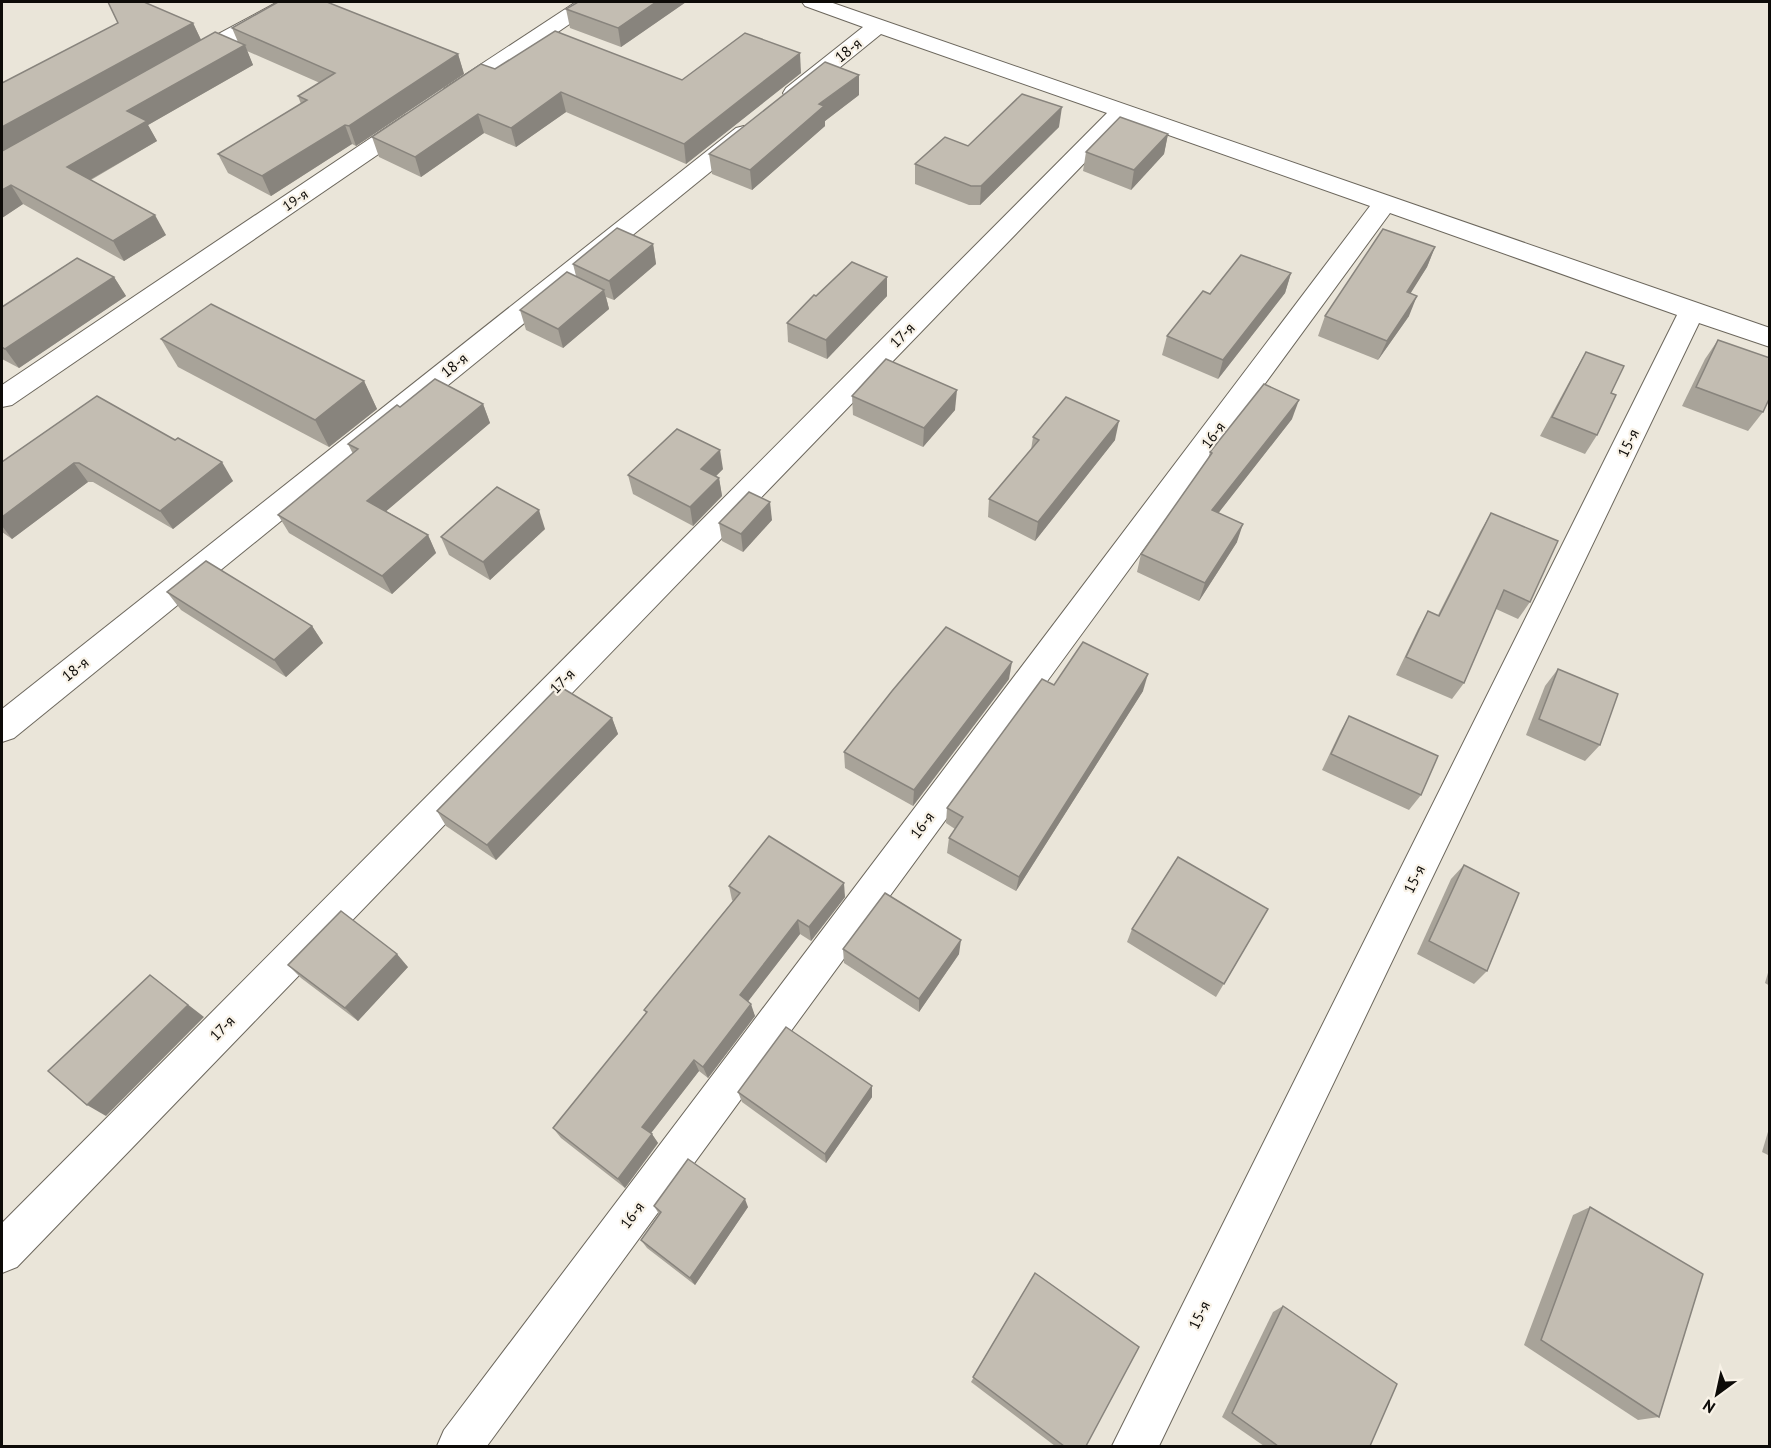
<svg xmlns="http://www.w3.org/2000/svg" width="1771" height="1448" font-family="'PT Sans',sans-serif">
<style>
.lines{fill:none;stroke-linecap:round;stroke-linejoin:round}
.minor-casing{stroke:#6c675d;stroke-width:2}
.minor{fill:#fff;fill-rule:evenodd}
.wall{fill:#a8a399}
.shaded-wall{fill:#88847d}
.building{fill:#c3bdb2;stroke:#88847d;stroke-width:1.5}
.labels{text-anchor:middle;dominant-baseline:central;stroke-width:4.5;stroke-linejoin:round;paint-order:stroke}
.far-street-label{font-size:14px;fill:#0d0b08;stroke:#f8f2e7}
.street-label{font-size:15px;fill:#0d0b08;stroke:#f8f2e7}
</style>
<rect width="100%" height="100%" fill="#eae5d9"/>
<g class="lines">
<g class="minor-casing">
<g id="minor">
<path d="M278,2h24l-3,4 -102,58 -8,1 -8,-1 -3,-5 3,-5z"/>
<path d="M576,2h23l-3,4 -135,92 -8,2 -8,-2 -3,-5 3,-5z"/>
<path d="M802,2h28l940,326v19l-71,-24 -540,1123h-47l565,-1131 -287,-102 -903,1233h-50l7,-16 926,-1224 -244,-86 -1109,1147 -15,6v-50l1105,-1110 -226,-79 -79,64 -8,2 -8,-2 -3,-5 3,-5 77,-61 -58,-21z"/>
<path d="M413,113l8,2 3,5 -3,5 -409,280 -10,2v-22l403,-270z"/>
<path d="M744,126l8,2 3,5 -3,5 -738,600 -12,4v-33l734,-581z"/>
</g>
</g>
<use href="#minor" class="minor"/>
</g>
<g class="wall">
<path d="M578,2h108l-65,45 -51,-19 -4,-19z"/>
<path d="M193,23l8,17 37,2 -6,-14 226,26 6,20 -108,72 -4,-2 -81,52 -43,-23 -10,-19 83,-50 -3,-8 22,-13 -73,-32 6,14 -105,60 9,16 -66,39 75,55 -42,26 -101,-57 -21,14v-135z"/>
<path d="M495,69l187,11 119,-7 -115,91 -120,-52 -50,35 -32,-14 -63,44 -42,-20 -7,-20z"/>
<path d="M859,95l-34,26v5l-73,64 -40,-16 -3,-20z"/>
<path d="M1059,127l-79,78h-11l-54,-21v-20l53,-18z"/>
<path d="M1168,134l-4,20 -33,36 -48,-19 3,-19z"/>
<path d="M653,244l3,20 -42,36 -8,-3 3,12 -46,39 -37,-18 -6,-20 56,-34 -3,-12z"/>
<path d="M1435,247l-8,20 -17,26 -1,23 -31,44 -60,-24 7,-20z"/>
<path d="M1291,273l-6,20 -67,86 -56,-24 5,-19 43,-42z"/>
<path d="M114,277l12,19 -107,72 -17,-9v-52z"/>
<path d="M887,277v19l-60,63 -39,-17 -1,-19 29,-27z"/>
<path d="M161,339l203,42 13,28 -48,38 -151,-80z"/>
<path d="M1718,340l45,72 -15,19 -66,-25 23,-47z"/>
<path d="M1586,352l25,41 -14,42 -12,19 -45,-18 35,-65z"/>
<path d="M97,396l136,85 -60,48 -80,-47h-5l-76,57 -10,-7v-70z"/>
<path d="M852,396l103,14 -32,37 -70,-32z"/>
<path d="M483,404l7,19 -104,88 42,24 8,18 -44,41 -103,-61 -11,-18 75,-61 -5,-10 52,-37z"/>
<path d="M1292,419l-74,94 19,29 -38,59 -62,-29 4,-18 67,-95 2,-7z"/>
<path d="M1033,437l82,3 -80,101 -47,-24 1,-18 42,-49z"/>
<path d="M723,469l-7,7 3,2 3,18 -29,30 -60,-32 -5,-19z"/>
<path d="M1491,513l39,89 -12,17 -22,-10 -32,74 -12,16 -56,-24 22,-46 10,-18 10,4 42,-83z"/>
<path d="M772,520l-29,32 -21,-11 -3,-18z"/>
<path d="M545,529l-55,51 -41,-25 -8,-18z"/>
<path d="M167,592l145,34 11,17 -37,34 -105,-67z"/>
<path d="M1558,669l42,76 -15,16 -59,-26 19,-49z"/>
<path d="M1009,679l-96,127 -68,-38 -1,-16z"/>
<path d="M1054,685l89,6 -127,200 -69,-38 2,-15 6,-9 -9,-6 1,-15z"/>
<path d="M1349,716l72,79 -12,15 -87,-40 18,-38z"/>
<path d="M612,718l6,16 -122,126 -50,-34 -9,-15z"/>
<path d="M1464,865l23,106 -13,13 -57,-30 34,-75z"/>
<path d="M729,886l116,11 -34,44 -11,-7 -52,67 7,15 -47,62 -9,-7 -48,62 7,10 -33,45 -64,-50 -8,-10 93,-115 -2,-3 89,-109 -1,-1z"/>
<path d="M1268,909l-52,88 -89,-55 5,-13z"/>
<path d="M843,949l116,5 -40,58 -75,-49z"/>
<path d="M288,965l120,2 -50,54 -57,-43z"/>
<path d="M1770,966v20l-5,-3z"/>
<path d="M872,1086v11l-46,66 -84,-61 -4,-10z"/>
<path d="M1770,1125v31l-8,-4z"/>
<path d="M654,1206l94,1 -53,78 -48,-37 -6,-8 18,-26z"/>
<path d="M1590,1207l69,210 -21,3 -114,-75 49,-130z"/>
<path d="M1035,1273l51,173h-31l-84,-64z"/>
<path d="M1283,1306l87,140h-106l-42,-29 51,-105z"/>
</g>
<g class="shaded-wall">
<path d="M656,2h30l-65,45 -3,-19z"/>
<path d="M193,23l9,19 -200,112v-27z"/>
<path d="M245,45l8,20 -105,60 9,16 -78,45 -12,-19 60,-56z"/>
<path d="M800,53l1,20 -115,91 -2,-20z"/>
<path d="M458,54l6,20 -108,72 -7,-20z"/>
<path d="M859,75v20l-34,26v5l-73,64 -2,-20 69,-66z"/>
<path d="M561,92l5,20 -50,35 -5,-19z"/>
<path d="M1062,107l-3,20 -79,78 1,-19z"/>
<path d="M478,114l6,19 -63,44 -6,-20z"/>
<path d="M345,125l7,19 -81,52 -9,-20z"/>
<path d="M1168,134l-4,20 -33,36 3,-20z"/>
<path d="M11,185l12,19 -21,14v-28z"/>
<path d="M155,215l11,20 -42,26 -11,-20z"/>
<path d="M653,244l3,20 -42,36 -5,-19z"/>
<path d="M1435,247l-8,20 -28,45 8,-20z"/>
<path d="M1291,273l-6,20 -67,86 5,-19z"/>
<path d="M114,277l12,19 -107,72 -14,-19z"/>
<path d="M887,277v19l-60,63 -1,-19z"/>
<path d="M604,290l5,19 -46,39 -5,-19z"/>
<path d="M1417,296l-8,20 -31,44 9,-19z"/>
<path d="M364,381l13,28 -48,38 -14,-27z"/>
<path d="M957,390l-2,20 -32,37 1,-19z"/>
<path d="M1299,400l-7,19 -86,110 6,-19z"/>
<path d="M483,404l7,19 -113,96 -10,-18z"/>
<path d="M1119,421l-4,19 -80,101 3,-19z"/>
<path d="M720,450l3,19 -19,19 -3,-19z"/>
<path d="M222,462l11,19 -60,48 -13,-18z"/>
<path d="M74,463l14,19 -76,57 -10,-13v-9z"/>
<path d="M719,478l3,18 -29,30 -3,-19z"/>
<path d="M770,502l2,18 -29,32 -2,-18z"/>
<path d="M539,510l6,19 -55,51 -7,-18z"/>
<path d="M1243,524l-6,18 -38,59 6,-18z"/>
<path d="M428,535l8,18 -44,41 -10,-18z"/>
<path d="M312,626l11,17 -37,34 -12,-17z"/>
<path d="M1012,662l-3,17 -96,127 1,-16z"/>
<path d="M1148,674l-5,17 -127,200 3,-14z"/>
<path d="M612,718l6,16 -122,126 -9,-15z"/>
<path d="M844,883l1,14 -34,44 -2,-14z"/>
<path d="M798,920l2,14 -57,74 -3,-13z"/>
<path d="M961,940l-2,14 -40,58v-13z"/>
<path d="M397,954l11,13 -50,54 -13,-13z"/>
<path d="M150,975l54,42 -98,99 -19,-11z"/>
<path d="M751,1004l4,12 -47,62 -5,-11z"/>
<path d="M694,1060l5,11 -51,66 -6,-10z"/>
<path d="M872,1086v11l-46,66 -1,-9z"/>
<path d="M652,1134l6,9 -33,45 -7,-9z"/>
<path d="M745,1199l3,8 -53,78 -5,-7z"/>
</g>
<g class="building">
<path d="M108,2h36l49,21 -191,104v-44l116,-60z"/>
<path d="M278,2h49l131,52 -109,72 -4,-1 -83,51 -44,-22 89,-54 -9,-4 37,-23 -103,-45z"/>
<path d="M578,2h78l-38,26 -52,-19z"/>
<path d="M555,31l127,49 63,-47 55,20 -116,91 -123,-52 -50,36 -33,-14 -63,43 -43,-20 109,-73 14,5z"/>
<path d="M215,32l30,13 -118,66 20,10 -80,46 88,48 -42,26 -102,-56 -9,5v-39z"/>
<path d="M825,62l34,13 -40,29 5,2 -74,64 -41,-16z"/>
<path d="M1022,94l40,13 -81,79h-10l-56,-22 30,-27 23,9z"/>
<path d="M1120,117l48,17 -34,36 -48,-18z"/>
<path d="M617,228l36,16 -44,37 -36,-17z"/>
<path d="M1383,229l52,18 -28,45 10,4 -30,45 -62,-25z"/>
<path d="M1241,255l50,18 -68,87 -56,-24 36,-45 7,3z"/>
<path d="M77,258l37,19 -109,72 -3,-2v-40z"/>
<path d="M852,262l35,15 -61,63 -39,-17 27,-28 2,1z"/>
<path d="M567,272l37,18 -46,39 -38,-19z"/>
<path d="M211,304l153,77 -49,39 -154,-81z"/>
<path d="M1718,340l52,18v39l-7,15 -67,-25z"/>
<path d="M1586,352l38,14 -13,27 5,2 -19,40 -45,-18z"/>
<path d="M886,359l71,31 -33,38 -72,-32z"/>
<path d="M435,379l48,25 -116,97 61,34 -46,41 -104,-61 80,-66 -10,-5 49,-39 3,2z"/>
<path d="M1264,384l35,16 -87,110 31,14 -38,59 -64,-29 71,-101 -2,-1z"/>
<path d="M97,396l78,44 3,-2 44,24 -62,49 -81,-48h-5l-72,54v-55z"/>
<path d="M1066,397l53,24 -81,101 -49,-23 50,-59 -6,-3z"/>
<path d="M677,429l43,21 -19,19 18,9 -29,29 -62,-32z"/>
<path d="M497,487l42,23 -56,52 -42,-25z"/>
<path d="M749,492l21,10 -29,32 -22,-11z"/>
<path d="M1491,513l67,28 -28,61 -26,-12 -40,93 -58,-26 22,-46 11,5z"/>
<path d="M206,561l106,65 -38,34 -107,-68z"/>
<path d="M946,627l66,35 -98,128 -70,-38 48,-61z"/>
<path d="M1083,642l65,32 -129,203 -70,-39 14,-21 -16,-9 95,-129 12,6z"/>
<path d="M1558,669l60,25 -18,51 -61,-26z"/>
<path d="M559,686l53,32 -125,127 -50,-34z"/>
<path d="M1349,716l89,40 -17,39 -90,-41z"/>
<path d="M769,836l75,47 -35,44 -11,-7 -58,75 11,9 -48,63 -9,-7 -52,67 10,7 -34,45 -65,-51 94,-116 -3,-2 96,-117 -11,-7z"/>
<path d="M1178,857l90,52 -44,75 -92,-55z"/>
<path d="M1464,865l55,28 -32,78 -58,-30z"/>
<path d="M885,893l76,47 -42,59 -76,-50z"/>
<path d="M341,911l56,43 -52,54 -57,-43z"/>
<path d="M150,975l38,30 -101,100 -39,-34z"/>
<path d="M786,1027l86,59 -47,68 -87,-62z"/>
<path d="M688,1159l57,40 -55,79 -49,-38 20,-28 -7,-6z"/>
<path d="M1590,1207l113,67 -44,143 -118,-77z"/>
<path d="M1035,1273l104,74 -53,99h-22l-91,-69z"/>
<path d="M1283,1306l114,78 -27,62h-92l-46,-33z"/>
</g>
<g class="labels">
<g class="far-street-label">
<text transform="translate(295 200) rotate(-34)">19-я</text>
</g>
<g class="street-label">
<text transform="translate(848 50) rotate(-39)">18-я</text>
<text transform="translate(902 335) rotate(-46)">17-я</text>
<text transform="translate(454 365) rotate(-39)">18-я</text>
<text transform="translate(1213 435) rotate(-53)">16-я</text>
<text transform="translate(1628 443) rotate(-64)">15-я</text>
<text transform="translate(75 669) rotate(-39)">18-я</text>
<text transform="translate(562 681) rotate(-46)">17-я</text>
<text transform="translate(922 825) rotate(-53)">16-я</text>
<text transform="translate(1414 879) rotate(-64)">15-я</text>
<text transform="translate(222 1028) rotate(-46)">17-я</text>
<text transform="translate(632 1215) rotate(-53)">16-я</text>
<text transform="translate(1199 1315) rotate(-64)">15-я</text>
</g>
</g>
<rect width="1771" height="1448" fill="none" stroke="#0d0b08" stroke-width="6"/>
<g transform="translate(1717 1394) rotate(213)" stroke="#f8f2e7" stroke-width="4.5" paint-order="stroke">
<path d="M0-4.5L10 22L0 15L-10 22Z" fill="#0d0b08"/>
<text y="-9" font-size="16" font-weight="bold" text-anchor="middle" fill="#0d0b08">N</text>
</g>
</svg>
